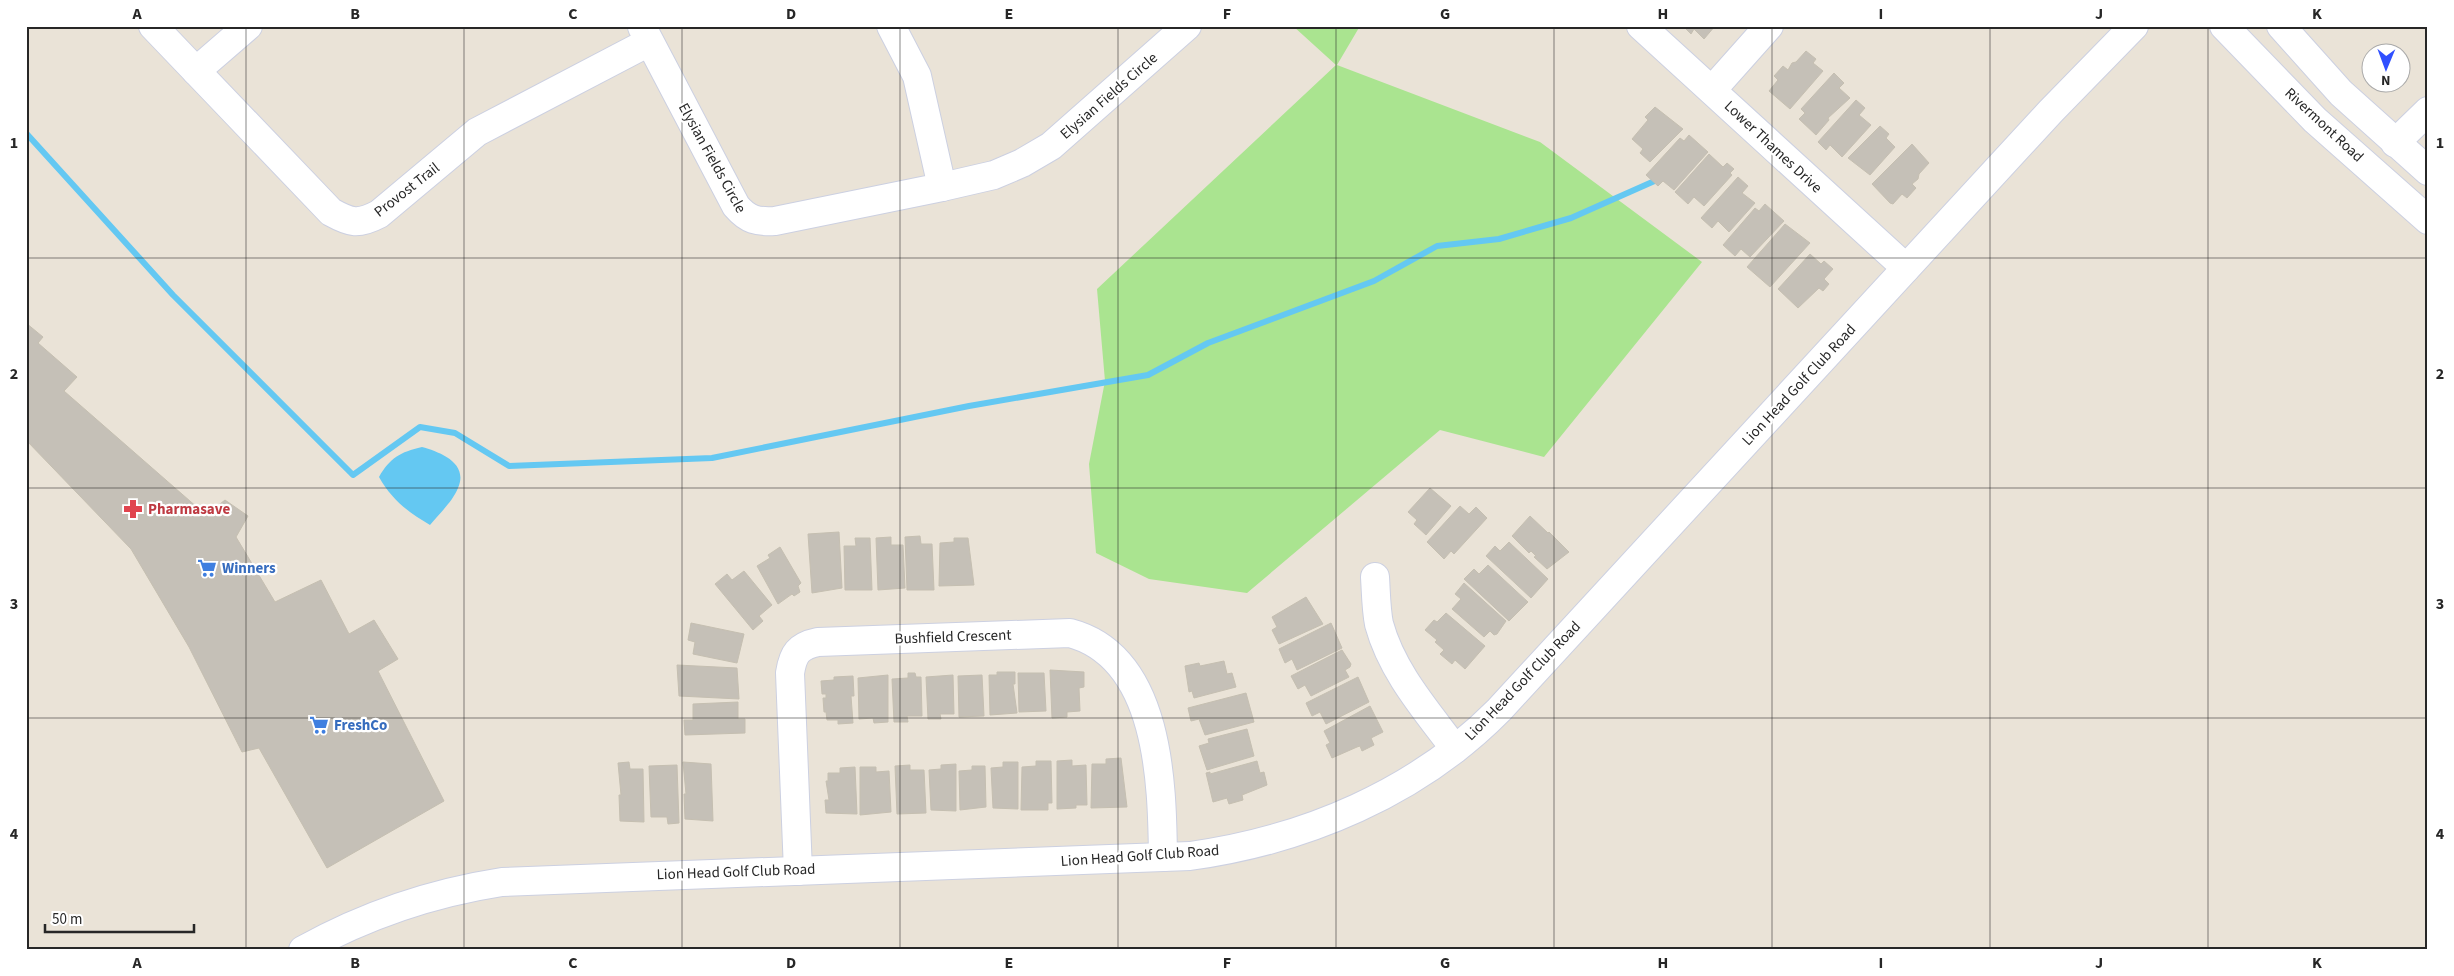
<svg xmlns="http://www.w3.org/2000/svg" width="2454" height="976" font-family="'Source Sans 3',sans-serif">
<style>
.green{fill:#aae490}
.water{fill:#64c8f2}
.lines{fill:none;stroke-linecap:round;stroke-linejoin:round}
.stream{stroke:#64c8f2;stroke-width:6}
.building{fill:#c5c0b7;stroke:#c5bfb1}
.minor-casing{stroke:#ccd0e1;stroke-width:30}
.minor{stroke:#fff;stroke-width:28}
.grid{fill:none;stroke:#272727;stroke-width:1;stroke-opacity:0.55}
.labels{text-anchor:middle;dominant-baseline:central;stroke-width:4.5;stroke-linejoin:round;paint-order:stroke}
.street-label{font-size:15px;fill:#272727;stroke:#fff}
.health-label{font-size:15px;font-weight:bold;fill:#be3a42;stroke:#fff;text-anchor:start}
.shop-label{font-size:15px;font-weight:bold;fill:#366cbe;stroke:#fff;text-anchor:start}
.neatline{fill:none;stroke:#272727;stroke-width:2}
.grid-label{font-size:16px;text-anchor:middle;font-weight:bold;fill:#272727}
</style>
<rect width="100%" height="100%" fill="#eae3d7"/>
<path class="green" d="M1293,26h67l-23,39 203,77 162,120 -158,195 -104,-27 -193,163 -98,-14 -53,-26 -7,-89 16,-83 -8,-92 239,-224z"/>
<path class="water" d="M422,447c18,5 47,16 36,41 -5,13 -19,26 -28,37 -22,-13 -38,-25 -51,-48 11,-19 21,-25 43,-30z"/>
<g class="lines">
<path class="stream" d="M26,133l147,162 180,180 67,-48 35,6 54,33 203,-8 257,-52 179,-31 60,-32 166,-62 63,-35 62,-7 72,-21 88,-39"/>
</g>
<g class="building">
<path d="M1683,26h32l-11,13 -10,-10 -3,5z"/>
<path d="M1806,51l10,8 -3,4 10,8 -33,38 -21,-18 9,-11 -4,-4 9,-10 5,4 4,-7 4,-1z"/>
<path d="M1834,73l10,10 -5,5 11,10 -22,20 1,2 -13,15 -17,-16 6,-6 -4,-4z"/>
<path d="M1856,100l9,8 -6,7 12,10 -29,32 -12,-12 -4,5 -8,-8z"/>
<path d="M1655,107l28,22 -33,33 -10,-9 3,-4 -11,-10 16,-19 -3,-3z"/>
<path d="M1880,126l9,8 -3,4 9,9 -25,28 -22,-17z"/>
<path d="M1689,135l19,17 -34,38 -11,-9 -5,5 -12,-11 34,-37 4,3z"/>
<path d="M1912,144l17,19 -10,11 -1,5 -6,5 4,4 -9,10 -5,-4 -9,10 -3,-1 -18,-19z"/>
<path d="M1709,154l14,13 4,-4 7,6 -4,4 2,2 -28,31 -10,-9 -6,7 -13,-12z"/>
<path d="M1738,177l10,9 -6,7 13,10 -26,29 -11,-11 -6,7 -11,-10z"/>
<path d="M1765,204l19,17 -34,36 -9,-8 -6,7 -12,-11 32,-37 4,3z"/>
<path d="M1785,224l25,19 -40,44 -23,-20z"/>
<path d="M1810,254l11,10 3,-3 9,8 -9,10 5,5 -6,7 -4,-3 -21,20 -20,-19z"/>
<path d="M26,323l17,14 -5,6 39,34 -13,14 142,124 19,-15 23,16 -12,21 39,65 46,-22 28,54 25,-14 24,39 -20,12 66,130 -117,67 -68,-120 -17,4 -53,-105 -58,-98 -105,-109z"/>
<path d="M1430,488l21,18 -25,29 -12,-11 3,-4 -9,-8z"/>
<path d="M1460,506l9,8 7,-7 11,11 -33,36 -3,-3 -7,8 -17,-17z"/>
<path d="M1530,516l18,17 1,-1 20,20 -22,17 -13,-12 2,-1 -5,-5 -2,2 -17,-17z"/>
<path d="M839,532l3,56 -30,5 -4,-59z"/>
<path d="M920,536l1,8h11l2,46h-27l-2,-53z"/>
<path d="M891,537v8h12l2,43 -27,2 -2,-52z"/>
<path d="M855,538h15l2,52h-27l-1,-44h12z"/>
<path d="M954,538h14l6,47 -35,1 1,-43 14,-1z"/>
<path d="M1509,542l39,37 -17,19 -45,-42 9,-10 5,5z"/>
<path d="M780,547l21,36 -3,3 2,6 -6,4 -2,-2 -14,10 -21,-38 13,-8 -2,-3z"/>
<path d="M1488,565l40,37 -19,19 -45,-42 10,-10 5,5z"/>
<path d="M744,571l28,34 -13,11 4,5 -10,9 -38,-46 12,-10 5,6z"/>
<path d="M1464,583l42,38 -9,13 -3,1 -4,-4 -6,6 -32,-28 9,-10 -6,-5z"/>
<path d="M1306,597l17,27 -44,20 -7,-14 5,-3 -5,-10z"/>
<path d="M1446,613l39,33 -20,23 -10,-9 -3,4 -12,-10 4,-4 -9,-8 2,-2 -12,-10 9,-10 3,2z"/>
<path d="M691,623l53,11 -7,29 -44,-9 2,-12 -7,-2z"/>
<path d="M1331,623l11,25 -45,22 -5,-11 -7,4 -6,-14z"/>
<path d="M1342,650l9,14 -1,3 -5,3 4,7 -38,19 -6,-11 -7,4 -7,-13z"/>
<path d="M1224,661l3,13 5,-1 4,14 -42,11 -2,-7 -3,1 -4,-26 14,-3 1,3z"/>
<path d="M677,665l60,3 2,31 -60,-3z"/>
<path d="M1050,670l34,2v15l-5,1 1,23 -13,1v5l-15,1z"/>
<path d="M997,672h18v12h-2l4,29 -27,2 -1,-40h8z"/>
<path d="M908,673h7l1,4h5l1,39h-15l1,6h-14l-2,-43 16,-1z"/>
<path d="M1018,673h26l2,38 -27,1z"/>
<path d="M888,675v47l-14,1 -1,-5 -14,1 -1,-41z"/>
<path d="M953,675l1,39h-14l1,5h-13l-2,-42z"/>
<path d="M982,675l2,41 -25,1 -1,-41z"/>
<path d="M853,676l1,20h-3l2,27 -15,1v-4h-11l-1,-8h-2l-1,-14h3v-4h-4l-1,-13 13,-1v-3z"/>
<path d="M1358,677l11,25 -43,22 -6,-12 -8,4 -6,-13z"/>
<path d="M1246,693l8,29 -49,13 -6,-16 -8,2 -3,-13z"/>
<path d="M738,702v17h7v14l-60,2 -1,-15h9v-16z"/>
<path d="M1370,706l13,26 -12,6 3,7 -12,6 -2,-5 -3,1 -25,11 -6,-13 4,-2 -6,-12z"/>
<path d="M1247,729l7,27 -47,14 -8,-24 10,-3 -1,-4z"/>
<path d="M1121,758l6,49 -36,1 1,-44h14v-5z"/>
<path d="M1072,760v6l14,-1 1,40h-11v3l-19,1v-48z"/>
<path d="M1036,761h15l1,42h-4v7h-27l1,-43 14,-1z"/>
<path d="M1257,761l3,12 4,-1 3,13 -25,10 1,5 -14,4 -2,-6 -14,4 -7,-29 4,-1v2z"/>
<path d="M629,762l1,7h13l1,53 -24,-1 -1,-26h2l-3,-32z"/>
<path d="M683,762l28,2 2,57 -28,-2 -1,-25h2z"/>
<path d="M1003,762h15v47l-25,-1 -2,-40 12,-1z"/>
<path d="M956,764v47l-25,-1 -2,-40 12,-1v-4z"/>
<path d="M677,765l2,58 -11,1 -1,-7h-16l-2,-51z"/>
<path d="M910,765v5h14l2,43 -29,1 -2,-48z"/>
<path d="M972,766h13l1,41 -26,3 -1,-39 13,-1z"/>
<path d="M855,767l2,47 -31,-1 -1,-13h4l-3,-19h2v-8h12v-5z"/>
<path d="M860,767h16v5l13,-1 2,41 -31,3z"/>
</g>
<g class="lines">
<g class="minor-casing">
<g id="minor">
<path d="M153,26l178,186c20,11 27,13 48,2l98,-82 172,-90"/>
<path d="M1641,26l265,242"/>
<path d="M2224,26l91,94 113,100"/>
<path d="M2281,26l60,67 87,78"/>
<path d="M642,27l94,179c12,14 21,16 39,15l167,-34 -25,-111 -26,-50"/>
<path d="M196,71l52,-45"/>
<path d="M1712,90l57,-64"/>
<path d="M2395,143l33,-32"/>
<path d="M942,187l52,-12 28,-12 29,-17 136,-120"/>
<path d="M1375,577c1,15 1,32 4,47 13,48 47,86 76,125"/>
<path d="M798,871l-8,-198c3,-19 8,-27 28,-31l252,-9c90,24 92,150 93,224"/>
<path d="M303,950c63,-35 128,-57 199,-68l688,-26c115,-16 227,-63 309,-146l552,-599 83,-85"/>
</g>
</g>
<use href="#minor" class="minor"/>
</g>
<path class="grid" d="M246,26v924M464,26v924M682,26v924M900,26v924M1118,26v924M1336,26v924M1554,26v924M1772,26v924M1990,26v924M2208,26v924M26,258h2402M26,488h2402M26,718h2402"/>
<defs>
<g id="pharmacy-bare" transform="scale(1.5)"><path d="M-2-6h4v4h4v4h-4v4h-4v-4h-4v-4h4Z" fill="#e0444e" stroke="#fff" stroke-width="2.5" paint-order="stroke"/></g>
<g id="supermarket-bare" transform="scale(1.5)"><path d="M-6-5.5h2.5l.6 2H6L4.5 2H-2.5L-4.4-4H-6ZM-1.5 3.2a1.3 1.3 0 1 0 .1 0ZM3 3.2a1.3 1.3 0 1 0 .1 0Z" fill="#3f7fe0" stroke="#fff" stroke-width="2.5" paint-order="stroke"/></g>
</defs>
<g fill-rule="evenodd">
<use href="#pharmacy-bare" x="133" y="509"/>
<use href="#supermarket-bare" x="207" y="568"/>
<use href="#supermarket-bare" x="319" y="725"/>
</g>
<g class="labels">
<g class="street-label">
<text transform="translate(1109 96) rotate(-41)">Elysian Fields Circle</text>
<text transform="translate(2324 125) rotate(43)">Rivermont Road</text>
<text transform="translate(1773 147) rotate(43)">Lower Thames Drive</text>
<text transform="translate(712 158) rotate(61)">Elysian Fields Circle</text>
<text transform="translate(407 190) rotate(-38)">Provost Trail</text>
<text transform="translate(1799 385) rotate(-47)">Lion Head Golf Club Road</text>
<text transform="translate(953 637) rotate(-2)">Bushfield Crescent</text>
<text transform="translate(1523 681) rotate(-46)">Lion Head Golf Club Road</text>
<text transform="translate(1140 856) rotate(-4)">Lion Head Golf Club Road</text>
<text transform="translate(736 872) rotate(-2)">Lion Head Golf Club Road</text>
</g>
<g class="health-label">
<text x="148" y="509">Pharmasave</text>
</g>
<g class="shop-label">
<text x="222" y="568">Winners</text>
<text x="334" y="725">FreshCo</text>
</g>
</g>
<rect width="2454" height="976" fill="none" stroke="#ffffff" stroke-width="55"/>
<g transform="translate(2386 68) rotate(181)"><circle r="24" fill="#ffffff" stroke="#a9a9a9"/>
<path d="M0-4L9 19L0 12L-9 19Z" fill="#3050ff"/>
<text y="-8" font-size="14" font-weight="bold" text-anchor="middle" fill="#272727">N</text>
</g>
<path d="M45 924v8h149v-8" fill="none" stroke="#272727" stroke-width="2.5"/>
<text x="52" y="924" font-size="15" fill="#272727" stroke="#ffffff" stroke-width="4" paint-order="stroke">50 m</text>
<rect x="28" y="28" width="2398" height="920" class="neatline"/>
<g class="grid-label">
<text x="137" y="19">A</text>
<text x="355" y="19">B</text>
<text x="573" y="19">C</text>
<text x="791" y="19">D</text>
<text x="1009" y="19">E</text>
<text x="1227" y="19">F</text>
<text x="1445" y="19">G</text>
<text x="1663" y="19">H</text>
<text x="1881" y="19">I</text>
<text x="2099" y="19">J</text>
<text x="2317" y="19">K</text>
<text x="14" y="148">1</text>
<text x="2440" y="148">1</text>
<text x="14" y="379">2</text>
<text x="2440" y="379">2</text>
<text x="14" y="609">3</text>
<text x="2440" y="609">3</text>
<text x="14" y="839">4</text>
<text x="2440" y="839">4</text>
<text x="137" y="968">A</text>
<text x="355" y="968">B</text>
<text x="573" y="968">C</text>
<text x="791" y="968">D</text>
<text x="1009" y="968">E</text>
<text x="1227" y="968">F</text>
<text x="1445" y="968">G</text>
<text x="1663" y="968">H</text>
<text x="1881" y="968">I</text>
<text x="2099" y="968">J</text>
<text x="2317" y="968">K</text>
</g>
</svg>
